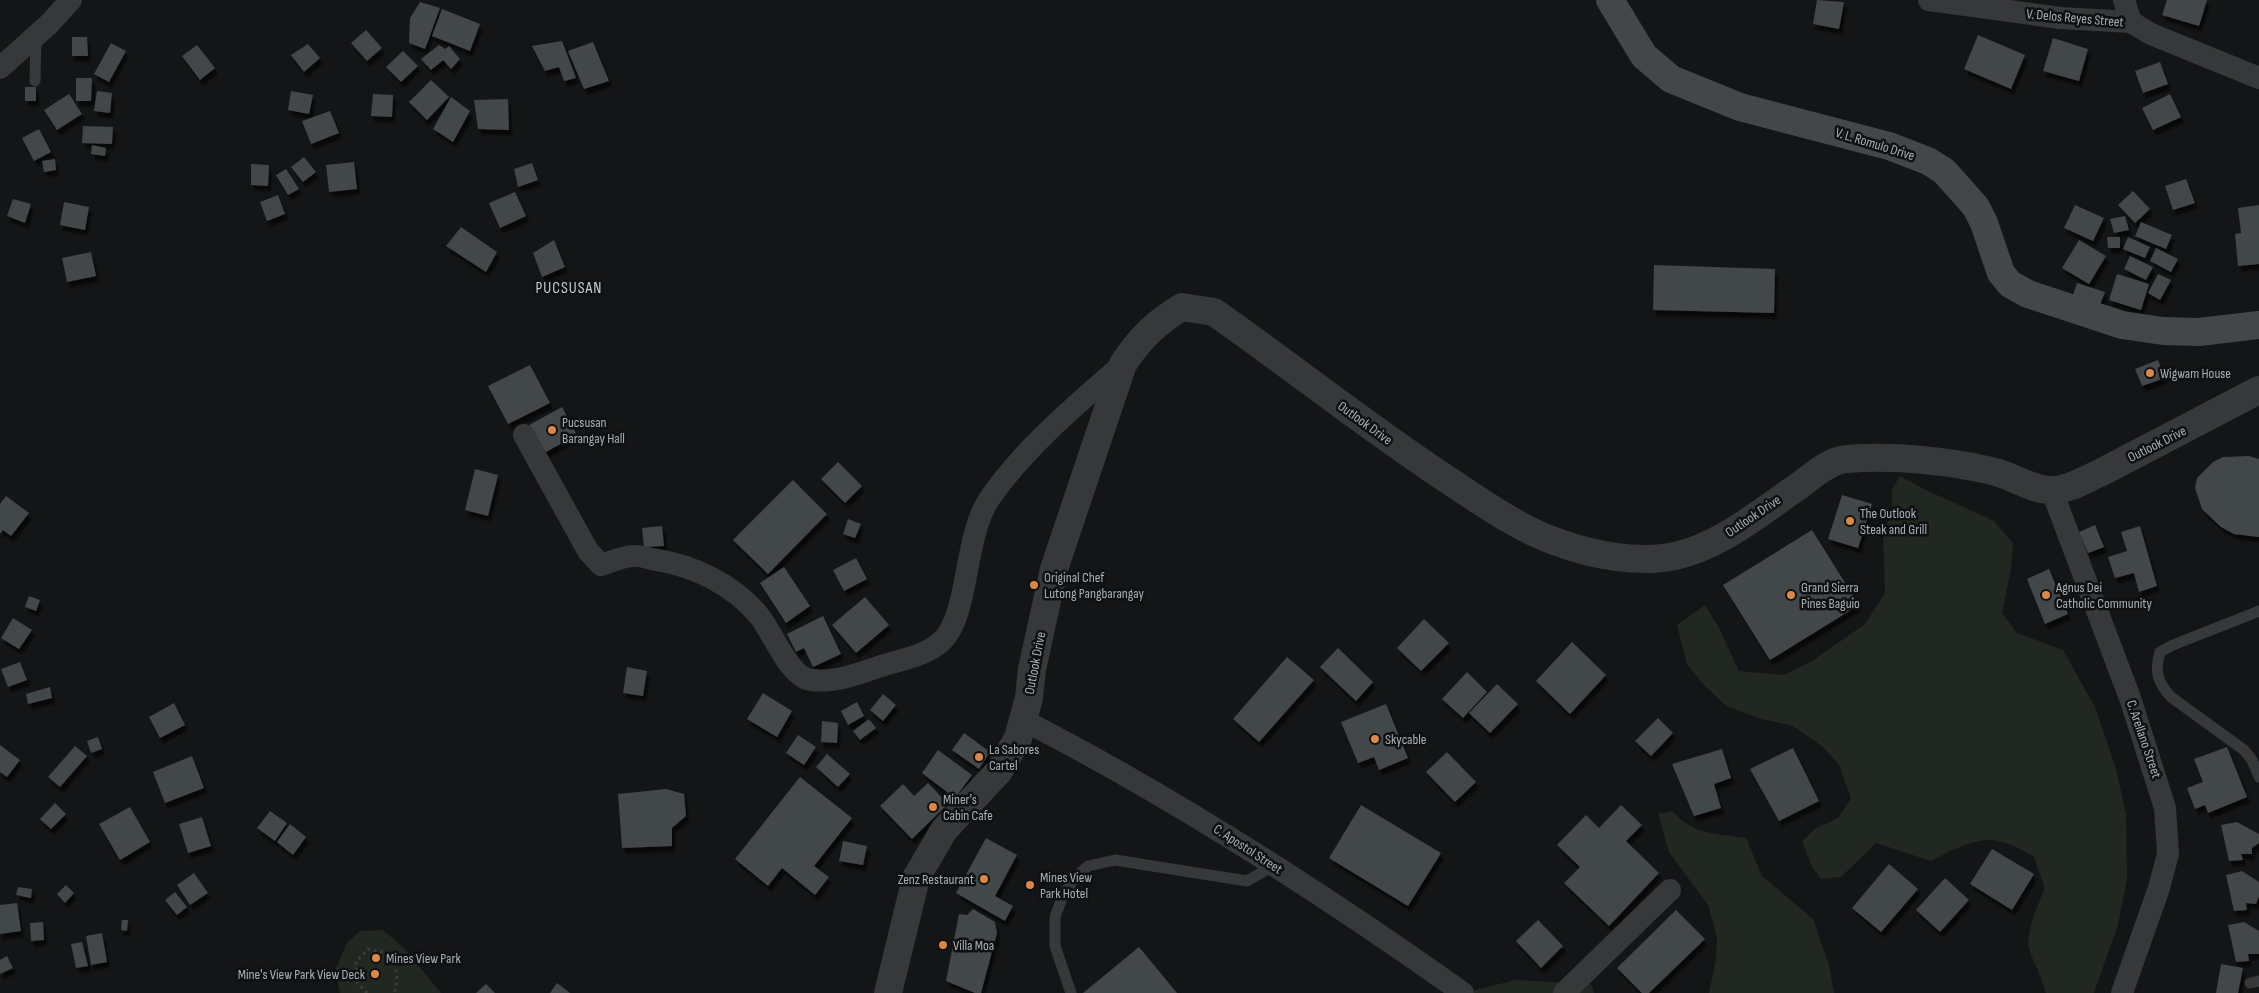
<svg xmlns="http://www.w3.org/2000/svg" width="2259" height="993" font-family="'Sofia Sans Condensed',sans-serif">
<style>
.green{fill:#212821}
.building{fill:#434648;filter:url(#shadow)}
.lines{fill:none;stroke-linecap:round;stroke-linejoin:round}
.path{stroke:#3c3f41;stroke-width:3;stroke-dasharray:2.5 4;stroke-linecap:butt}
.service{stroke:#36383a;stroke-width:11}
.minor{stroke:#36383a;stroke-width:22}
.tertiary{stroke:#36383a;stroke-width:28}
.secondary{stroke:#44474a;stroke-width:28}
.poi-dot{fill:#db8747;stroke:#0f1011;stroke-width:2}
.labels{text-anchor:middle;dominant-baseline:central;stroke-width:5;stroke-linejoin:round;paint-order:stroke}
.street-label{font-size:14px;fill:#a8afb4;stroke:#0f1011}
.poi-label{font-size:14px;fill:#a8afb4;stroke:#0f1011;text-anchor:start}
.quarter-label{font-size:16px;letter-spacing:1px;fill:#c8cdd1;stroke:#0f1011}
</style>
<defs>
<filter id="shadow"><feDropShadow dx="3" dy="5.5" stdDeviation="1" flood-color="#0009"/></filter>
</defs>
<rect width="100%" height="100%" fill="#141516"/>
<g class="green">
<path d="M1900,476l28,15 66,30 19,22 -2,26 -9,44 15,20 46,17 32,57 21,62 10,45 1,65 -9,46 -24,68h-48c-4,-16 -12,-29 -17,-44 -4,-14 10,-48 16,-61l-11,-31c-11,-7 -30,-17 -44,-17 -16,-1 -45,13 -59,21l-55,-18 -35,34 -20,2 -9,-12 -10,-26 14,-13 22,-10 13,-20 -12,-33 -16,-18 -30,-21 -35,-8 -32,-12 -24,-23 -15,-19 -10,-39 28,-20 13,21 21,45 45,4 28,-14 53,-37 20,-31 -2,-60 9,-21v-23z"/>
<path d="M1672,811c24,25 42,22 74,27l16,38 51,43 16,46 5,28h-125l7,-34 1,-22 -9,-32 -39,-53 -11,-38z"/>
<path d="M383,930l22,19 36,44h-101l-5,-23 12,-27 13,-12z"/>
<path d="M1515,980l76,4 3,9h-130z"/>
</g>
<g class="building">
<path d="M1817,0l27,2 -5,27 -26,-5z"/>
<path d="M2167,0h40l-8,26 -37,-11z"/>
<path d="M420,2l20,6 -15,41 -16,-6 1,-25z"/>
<path d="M442,9l38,15 -10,27 -38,-15z"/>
<path d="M366,30l16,18 -15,13 -16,-18z"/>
<path d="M1978,35l47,20 -14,34 -47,-20z"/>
<path d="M72,37h15l1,19h-16z"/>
<path d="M2053,38l35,11 -9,32 -36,-10z"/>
<path d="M562,41l14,37 -12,3 -5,-14 -14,4 -13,-25z"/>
<path d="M593,42l16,39 -25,8 -16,-38z"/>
<path d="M111,43l15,8 -17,31 -15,-8z"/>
<path d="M308,44l12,14 -16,14 -13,-17z"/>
<path d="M197,45l18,23 -15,12 -18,-24z"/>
<path d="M439,45l6,4 4,-3 11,13 -9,10 -8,-9 -12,10 -10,-11z"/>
<path d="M403,51l15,15 -17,16 -15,-15z"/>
<path d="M2160,62l8,22 -25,9 -8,-22z"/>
<path d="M76,78h16l-1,23h-15z"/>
<path d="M431,80l18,17 -22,23 -18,-18z"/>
<rect x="25" y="87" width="11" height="14"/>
<path d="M97,91l15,2 -2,20 -16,-2z"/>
<path d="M291,91l22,4 -4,19 -21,-4z"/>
<path d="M69,94l13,20 -25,16 -13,-20z"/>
<path d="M373,94l20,1 -1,22 -21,-1z"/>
<path d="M2170,94l11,23 -28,13 -11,-22z"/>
<path d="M451,97l19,14 -17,31 -20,-13z"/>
<path d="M508,99l1,31 -31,-1 -4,-29z"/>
<path d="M330,111l9,22 -28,11 -9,-23z"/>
<path d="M83,126l30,1 -1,17 -30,-1z"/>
<path d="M39,129l12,23 -17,9 -12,-23z"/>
<path d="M92,145l14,3 -1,8 -14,-2z"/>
<path d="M304,157l12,15 -13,10 -12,-15z"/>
<path d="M55,159l1,11 -12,2 -2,-11z"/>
<path d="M354,162l3,27 -28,3 -3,-27z"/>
<path d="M532,163l6,17 -20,7 -4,-18z"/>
<path d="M251,164l18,1 -1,21 -17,-1z"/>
<path d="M286,169l13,20 -11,6 -12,-20z"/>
<path d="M2186,179l9,24 -22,7 -8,-24z"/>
<path d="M2133,191l17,18 -15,14 -17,-18z"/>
<path d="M515,192l11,24 -26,12 -11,-25z"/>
<path d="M278,195l7,19 -18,7 -7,-19z"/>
<path d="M13,199l18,5 -6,19 -18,-7z"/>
<path d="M64,202l25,5 -4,23 -25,-5z"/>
<path d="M2075,205l29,13 -11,23 -29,-13z"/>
<path d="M2259,205v59l-21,2 -3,-32 6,-1 -3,-25z"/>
<path d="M2125,216l4,14 -15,3 -4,-14z"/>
<path d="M2141,222l31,13 -6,14 -31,-13z"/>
<path d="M461,227l36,25 -11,20 -40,-26z"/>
<path d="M2107,237h13v11h-12z"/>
<path d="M2128,237l22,10 -5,11 -22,-9z"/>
<path d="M554,240l11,27 -23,10 -9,-24z"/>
<path d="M2079,240l27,16 -17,28 -27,-16z"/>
<path d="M2156,248l22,11 -7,13 -21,-11z"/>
<path d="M91,252l5,24 -29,6 -5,-24z"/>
<path d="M2130,256l23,11 -7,13 -22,-11z"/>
<path d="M1654,265l121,4 -1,44 -121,-3z"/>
<path d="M2117,274l32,10 -8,26 -32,-10z"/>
<path d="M2158,274l13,6 -11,20 -12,-7z"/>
<path d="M2077,283l28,9 -5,13 -27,-10z"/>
<path d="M2158,360l7,18 -23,8 -7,-17z"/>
<path d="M530,365l20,38 -42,21 -20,-38z"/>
<path d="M562,407l15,28 -33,18 -15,-28z"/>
<path d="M2249,456l10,3v78l-25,-3 -13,-7 -19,-18 -7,-21 2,-10 16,-16 10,-5z"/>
<path d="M838,462l24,24 -17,17 -24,-24z"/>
<path d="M475,469l23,6 -10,41 -23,-6z"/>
<path d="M793,480l34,34 -59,60 -35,-34z"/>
<path d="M1842,495l30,9 -14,44 -30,-9z"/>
<path d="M6,496l23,17 -18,23 -8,-6 -3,4v-30z"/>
<path d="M848,519l13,5 -6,14 -12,-4z"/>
<path d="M2095,525l9,22 -16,6 -9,-21z"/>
<path d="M662,526l2,20 -20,1 -2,-19z"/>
<path d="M2140,526l17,60 -18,6 -5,-19 -19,5 -7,-21 19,-6 -6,-19z"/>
<path d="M1812,530l47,75 -89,55 -47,-75z"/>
<path d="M856,558l11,21 -23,12 -11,-21z"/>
<path d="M784,567l26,39 -24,17 -26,-40z"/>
<path d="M2049,569l19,45 -23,10 -18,-45z"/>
<path d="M29,596l11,4 -4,11 -11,-4z"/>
<path d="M865,597l24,28 -33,28 -24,-28z"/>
<path d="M823,616l18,38 -28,13 -9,-19 -8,4 -9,-18z"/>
<path d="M13,618l19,12 -13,19 -18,-11z"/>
<path d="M1424,619l25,24 -28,28 -24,-23z"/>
<path d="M1572,642l34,33 -36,39 -34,-33z"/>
<path d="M1338,648l35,34 -17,19 -36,-34z"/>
<path d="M1287,657l27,23 -55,62 -26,-23z"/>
<path d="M20,662l7,18 -19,7 -7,-18z"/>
<path d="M627,667l20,4 -4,25 -20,-3z"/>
<path d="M1467,672l20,20 -24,26 -21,-19z"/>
<path d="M1497,684l21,20 -28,29 -21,-20z"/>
<path d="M50,687l2,11 -24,6 -2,-10z"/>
<path d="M763,693l29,18 -15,26 -30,-18z"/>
<path d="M883,694l13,11 -13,16 -13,-11z"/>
<path d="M857,702l7,14 -16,9 -7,-14z"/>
<path d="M174,703l11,22 -25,13 -11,-21z"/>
<path d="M1386,704l22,54 -29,12 -5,-13 -16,6 -17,-41z"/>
<path d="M1658,718l15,15 -22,23 -16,-15z"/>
<path d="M869,719l7,9 -16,12 -7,-9z"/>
<path d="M822,721l16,2 -1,20 -16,-1z"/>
<path d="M964,733l26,19 -11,17 -27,-19z"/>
<path d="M798,735l18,12 -12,18 -18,-12z"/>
<path d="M98,737l4,12 -11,4 -4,-12z"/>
<path d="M0,745l20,15 -13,17 -7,-5z"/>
<path d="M75,746l12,10 -27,31 -12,-10z"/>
<path d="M2227,747l20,50 -39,16 -3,-8 -10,4 -8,-21 16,-6 -9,-23z"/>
<path d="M1793,748l26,53 -40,20 -29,-52z"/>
<path d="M1722,749l9,29 -17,6 7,24 -27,8 -22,-52z"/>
<path d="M938,750l34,25 -17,23 -33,-25z"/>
<path d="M1447,752l29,30 -21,20 -29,-30z"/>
<path d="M827,754l23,20 -12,13 -22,-20z"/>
<path d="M192,756l12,32 -39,15 -12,-31z"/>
<path d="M800,777l52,41 -38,48 15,11 -14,18 -33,-27 -14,18 -33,-27z"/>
<path d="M928,783l20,21 -36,35 -32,-33 23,-22 11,12z"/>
<path d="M666,789l18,5 2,22 -14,12v18l-50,2 -4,-54z"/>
<path d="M55,803l11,11 -15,15 -11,-10z"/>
<path d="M1361,805l80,48 -33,53 -79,-48z"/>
<path d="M1621,805l21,20 -16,16 33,32 -50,53 -45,-43 16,-16 -23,-22 29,-30 13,13z"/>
<path d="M130,807l20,35 -30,18 -21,-36z"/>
<path d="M270,811l17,12 -12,18 -18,-13z"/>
<path d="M202,817l9,29 -23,7 -9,-29z"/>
<path d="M2237,822l22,12v9l-7,5v6h-11l2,6 -14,1 -8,-36z"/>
<path d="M290,824l16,13 -13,18 -16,-13z"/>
<path d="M986,838l31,17 -22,41 18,10 -8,15 -49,-28z"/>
<path d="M843,841l24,5 -4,19 -24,-4z"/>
<path d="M1992,849l42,25 -22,36 -42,-26z"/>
<path d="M1889,864l29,25 -37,43 -29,-24z"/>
<path d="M2242,871l17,11v14l-3,8 -10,-1 1,7 -13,1 -8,-36z"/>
<path d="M194,873l14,20 -18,12 -13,-20z"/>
<path d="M1945,878l24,22 -29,32 -24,-22z"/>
<path d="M66,885l8,8 -9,10 -8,-9z"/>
<path d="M18,887l14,2 -1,9 -15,-3z"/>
<path d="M175,892l12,15 -10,8 -12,-15z"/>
<path d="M17,903l4,28 -21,3v-29z"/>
<path d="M973,909l22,13 2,11 -16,60h-6l-29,-12 13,-67 8,1z"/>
<path d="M1676,910l29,29 -56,54h-7l-25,-25z"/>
<path d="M122,920h6l-1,11 -6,-1z"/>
<path d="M1538,920l25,26 -22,22 -25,-27z"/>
<path d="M43,922l1,18 -13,1 -1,-18z"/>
<path d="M2244,922l15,9v23h-11l1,7 -13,1 -8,-37z"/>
<path d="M102,933l5,29 -16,3 -5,-29z"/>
<path d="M82,942l6,24 -12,2 -5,-24z"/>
<path d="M1139,947l38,46h-94z"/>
<path d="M7,956l6,12 -13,6v-14z"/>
<path d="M2221,964l22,4 -5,25h-22z"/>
<path d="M557,983l13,10h-20z"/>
<path d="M486,984l9,9h-19z"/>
</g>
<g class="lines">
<path class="path" d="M367,993l-10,-11 -1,-20 12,-13 19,4c9,12 13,25 7,40"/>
<g class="service">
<path d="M35,81l1,-45"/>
<path d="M2259,611l-86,34 -13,7c-6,19 -2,31 11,45l73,53 8,10 7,17"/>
<path d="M2250,983l9,-2"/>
<path d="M1071,993l-16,-47v-29l8,-22 12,-17 13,-12 27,-6 132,21 26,-15"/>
</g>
<g class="minor">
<path d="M1929,0l131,18 71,4"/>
<path d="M2124,0l7,22 20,12 108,44"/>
<path d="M0,68l48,-43 23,-25"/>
<path d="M524,435l64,116 13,14c10,-3 22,-9 33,-9 5,-1 13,2 18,3 40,6 82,25 108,58 12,15 30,61 51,63 25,3 50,-7 73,-15 20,-6 44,-10 59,-25 26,-27 21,-101 45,-139 33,-50 90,-98 135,-137"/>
<path d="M2052,491l78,207 35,110 3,46 -9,34 -37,105"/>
<path d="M1023,720c154,79 299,173 440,273"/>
<path d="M1564,993l106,-103"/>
</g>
<path class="tertiary" d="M888,993l28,-115 28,-48 55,-59 19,-33 11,-40 3,-29 22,-100 69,-205c17,-26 34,-42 59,-57l32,5c77,54 151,113 231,166 35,23 72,50 112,64 35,13 81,22 118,14 45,-10 83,-42 121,-68 14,-10 33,-28 51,-29 47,-4 104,2 149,13 18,5 38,19 57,18 15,0 33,-11 47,-17l159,-83"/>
<path class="secondary" d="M1610,0l34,56 27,23 69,28 149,39 39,15 16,10 32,36 8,16 17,50 9,11 18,10 94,31 41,6 36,1 60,-7"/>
</g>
<g class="poi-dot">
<circle cx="2150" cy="373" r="5"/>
<circle cx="552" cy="430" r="5"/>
<circle cx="1850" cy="521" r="5"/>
<circle cx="1034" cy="585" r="5"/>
<circle cx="1791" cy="595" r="5"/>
<circle cx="2046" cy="595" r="5"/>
<circle cx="1375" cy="739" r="5"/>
<circle cx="979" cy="757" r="5"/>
<circle cx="933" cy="807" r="5"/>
<circle cx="984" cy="879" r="5"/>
<circle cx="1030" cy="885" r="5"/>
<circle cx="943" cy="945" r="5"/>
<circle cx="376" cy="958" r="5"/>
<circle cx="375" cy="974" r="5"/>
</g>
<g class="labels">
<g class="street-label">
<text transform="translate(2075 18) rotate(5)">V. Delos Reyes Street</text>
<text transform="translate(1875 144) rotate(17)">V. L. Romulo Drive</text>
<text transform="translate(1365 423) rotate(36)">Outlook Drive</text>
<text transform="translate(2157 444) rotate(-27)">Outlook Drive</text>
<text transform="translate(1753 516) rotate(-34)">Outlook Drive</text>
<text transform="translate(1035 663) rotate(-79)">Outlook Drive</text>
<text transform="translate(2144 739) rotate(71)">C. Arellano Street</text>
<text transform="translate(1248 849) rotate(33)">C. Apostol Street</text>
</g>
<g class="poi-label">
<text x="2160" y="373">Wigwam House</text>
<text x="562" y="422">Pucsusan<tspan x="562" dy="16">Barangay Hall</tspan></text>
<text x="1860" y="513">The Outlook<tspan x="1860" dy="16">Steak and Grill</tspan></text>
<text x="1044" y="577">Original Chef<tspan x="1044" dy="16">Lutong Pangbarangay</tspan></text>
<text x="1801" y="587">Grand Sierra<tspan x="1801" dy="16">Pines Baguio</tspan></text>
<text x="2056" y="587">Agnus Dei<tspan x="2056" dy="16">Catholic Community</tspan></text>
<text x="1385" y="739">Skycable</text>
<text x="989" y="749">La Sabores<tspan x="989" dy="16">Cartel</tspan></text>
<text x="943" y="799">Miner's<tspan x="943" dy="16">Cabin Cafe</tspan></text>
<text x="1040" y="877">Mines View<tspan x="1040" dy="16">Park Hotel</tspan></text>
<text x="974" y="879" text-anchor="end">Zenz Restaurant</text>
<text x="953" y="945">Villa Moa</text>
<text x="386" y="958">Mines View Park</text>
<text x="365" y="974" text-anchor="end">Mine's View Park View Deck</text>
</g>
<g class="quarter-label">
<text x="569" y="288">PUCSUSAN</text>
</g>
</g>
</svg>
